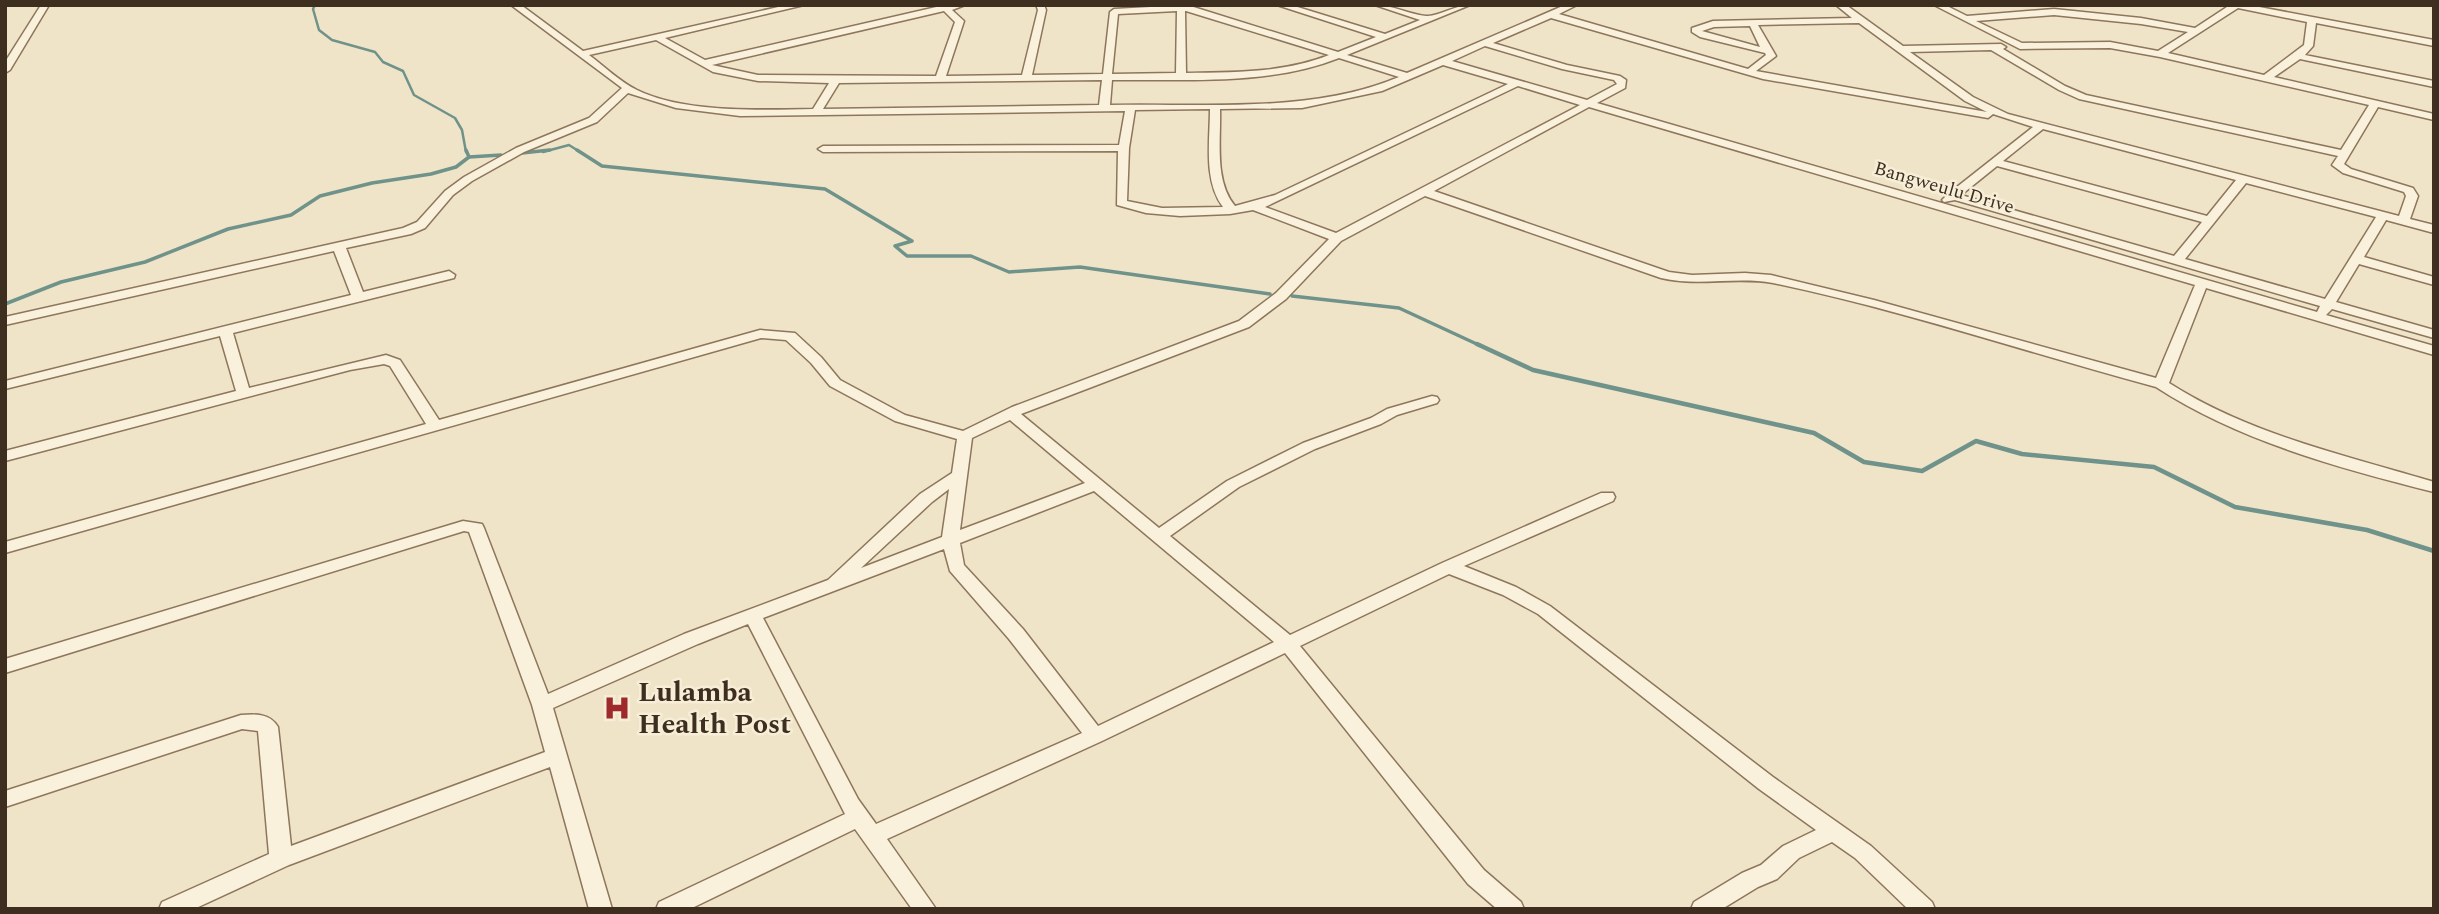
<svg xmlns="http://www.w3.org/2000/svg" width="2439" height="914" font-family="Spectral,serif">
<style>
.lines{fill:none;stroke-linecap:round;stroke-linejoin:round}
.stream-far2{stroke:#6f938a;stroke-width:2.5}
.stream-far1{stroke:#6f938a;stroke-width:3.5}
.stream{stroke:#6f938a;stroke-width:4.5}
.street-casing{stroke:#8d765c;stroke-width:3}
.street{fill:#faf1dc;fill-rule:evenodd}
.labels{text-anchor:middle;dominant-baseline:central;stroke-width:5;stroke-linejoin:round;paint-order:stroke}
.far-street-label{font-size:19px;fill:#3d2e20;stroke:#f7eed8}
.near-poi-label{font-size:28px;font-weight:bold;fill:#3d2e20;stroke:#f7eed8;text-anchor:start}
</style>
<rect width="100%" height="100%" fill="#f0e4c8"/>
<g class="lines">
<g class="stream-far2">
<path d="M315,5l-2,4 6,21 13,10 43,12 8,10 20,9 11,24 41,23 7,12 4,22"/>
<path d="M543,152l26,-7 11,7"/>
</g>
<g class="stream-far1">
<path d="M466,150l3,7 32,-2"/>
<path d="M577,150l25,16 223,23 87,52 -17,5 12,10h64l38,16 71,-5 190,27"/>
<path d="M522,153l28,-3"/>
<path d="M1292,296l107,12 82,38"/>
<path d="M5,304l56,-22 84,-20 83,-33 63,-14 29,-19 52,-13 59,-9 25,-7 13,-10"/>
</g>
<path class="stream" d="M1477,344l56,26 281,63 50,29 58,9 54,-30 46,13 132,13 81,40 132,23 67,21"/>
<g class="street-casing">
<g id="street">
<path d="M41,5h8l-39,65 -5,3v-11z"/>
<path d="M511,5h10l62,46 204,-46h17l-139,33 40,22 240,-55h20l-13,5 12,11 -18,55 76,-1 16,-65 -2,-5h8l2,5 -14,65 71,-1 7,-62 4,-3 73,-4 151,47 38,-15 -99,-32h14l94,29 35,-14 -45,-15c18,0 33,9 51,11 12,1 29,-11 44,-11l-123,50 60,18 158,-68h12l-18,9 189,55 18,-14 -1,-2 -65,-16 -8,-5v-4l21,-7 139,-3 -16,-13h10l57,41 98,-2 5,3 -3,2 62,37 21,9 255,55 28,-45 -209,-48 -50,-9 -90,1 -86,-44h11l22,11 87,-7 87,9 54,10 35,-23h19l185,35v6l-118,-23 -3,23 -8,9 129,26v6l-134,-28 -26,18 160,37v6l-56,-13 -34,57 7,5 62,19 5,8 -8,23 24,6v8l-48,-13 -22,37 70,20v8l-75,-21 -23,38 98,28v8l-102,-29 -6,6 108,31v9l-228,-67 -37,95c80,51 174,72 265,99v10c-95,-24 -195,-51 -278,-105 -127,-34 -253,-77 -383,-104 -37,-7 -74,4 -112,-5l-236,-82 -84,45 -55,58 -37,28 -228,87 138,114 68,-47 76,-38 68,-25 16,-9 45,-13 5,1 2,3 -2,3 -40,12 -16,9 -66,25 -76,38 -69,49 120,99 152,-72 159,-70h12l2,4 -2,4 -149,65 52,21 34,19 223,171 98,69 61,56 3,7h-27l-53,-51 -23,-16 -33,16 -22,21 -19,8 -36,22h-31l3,-7 48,-29 19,-8 22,-19 33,-16 -57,-41 -221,-175 -35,-19 -54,-21 -149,72 184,224 37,32 3,7h-27l-29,-25 -183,-231 -183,88 -215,98 49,70h-24l-57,-80 -165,80h-34l3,-7 186,-88 -97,-190 -50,20 -145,64 59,201h-23l-39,-142 -261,98 -95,44h-35l3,-7 107,-48 -11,-123 -16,-2 -237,78v-16l236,-76c14,-1 29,-2 37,12l13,119 254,-94 -13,-47 -63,-173 -5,-1 -459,142v-14l458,-138 19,3 2,4 64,166 136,-60 144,-54 92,-86 32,-21 5,-34 -62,-18 -65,-35 -19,-23 -25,-23 -25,-2 -756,215v-11l421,-118 -36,-58 -6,-2 -34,6 -345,91v-10l231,-60 -16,-55 -215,53v-8l346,-86 -17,-44 -329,74v-8l398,-89 14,-6 28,-31 19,-14 52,-29 73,-30 33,-30zM2238,8l69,14 -3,23 -40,30 -96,-22zM944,11l11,11 -19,54 -178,-1 -46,-10zM1177,11l-1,62 -64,1 6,-60zM1185,11h1l143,44c-45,18 -95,17 -143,18zM2054,15l87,9 47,8 -30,19 -48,-9 -88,1 -46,-22zM1551,18l212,61 225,39 5,-4 40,13 -85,67 -6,6 2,2 11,-2 365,106 -3,6 -720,-209 28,-15 1,-8 -6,-4 -53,-11 -74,-22zM1859,23l106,78 22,11 -231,-41 20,-15 -18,-31zM1750,26l10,21 -58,-16 12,-4zM656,40l57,32 45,9 71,2 -16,26c-53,1 -129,4 -176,-19 -17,-8 -33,-24 -48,-35zM1485,46l77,23 52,11 3,4 -30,16 -135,-39zM1991,50l68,40 20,9 259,57 -6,9 11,8 61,19 2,4 -7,20 -391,-102 -35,-17 -63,-45zM1339,58l60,19c-86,37 -197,26 -289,28l2,-25c75,-1 156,6 227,-22zM1443,65l65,19 -233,111 -40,11c-21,-25 -14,-66 -15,-97l82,-1 80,-17zM1102,80l-3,25 -276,4 16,-26zM1518,86l62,19 -244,128 -71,-26zM628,93l48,15 64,8 385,-5 -6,34 -296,1 -5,3 5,3 295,-1 -1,54 29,8 34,3 50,-2 23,-4 76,29 -53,54 -37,28 -227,86 -49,24 -58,-16 -65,-35 -19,-23 -26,-24 -35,-3 -321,90 -39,-60 -14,-5 -137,33 -16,-55 221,-55 1,-3 -6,-4 -86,21 -17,-44 65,-14 14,-6 28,-33 19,-14 52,-29 73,-30zM1589,107l606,178 -39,93 -282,-78 -103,-25 -26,-2 -53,2 -23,-3 -235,-81zM1210,109c0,31 -7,72 13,98l-61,1 -35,-7 2,-53 6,-38zM2043,129l193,51 -29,36 -204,-55zM1997,166l205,56 -28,34 -213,-61zM2246,183l130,34 -51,82 -140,-40zM1010,420l75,63 -125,47 12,-92zM949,489l-7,48 -81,31 71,-66zM1094,491l180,151 -176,84 -75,-97 -59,-64 -4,-22zM944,549l6,22 59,68 73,94 -206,91 -18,-25 -95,-181z"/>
</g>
</g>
<use href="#street" class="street"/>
</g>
<defs>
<g id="hospital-bare" transform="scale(2.1)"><path d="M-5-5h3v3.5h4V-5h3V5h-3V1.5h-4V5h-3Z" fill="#9e2a2b" stroke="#f7eed8" stroke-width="2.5" paint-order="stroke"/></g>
</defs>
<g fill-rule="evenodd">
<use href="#hospital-bare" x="617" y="708"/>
</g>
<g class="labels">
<g class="far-street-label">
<text transform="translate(1944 188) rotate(16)">Bangweulu Drive</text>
</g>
<g class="near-poi-label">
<text x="638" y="692">Lulamba<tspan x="638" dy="32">Health Post</tspan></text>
</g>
</g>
<rect width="2439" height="914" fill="none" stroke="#3d2e20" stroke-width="14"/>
</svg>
